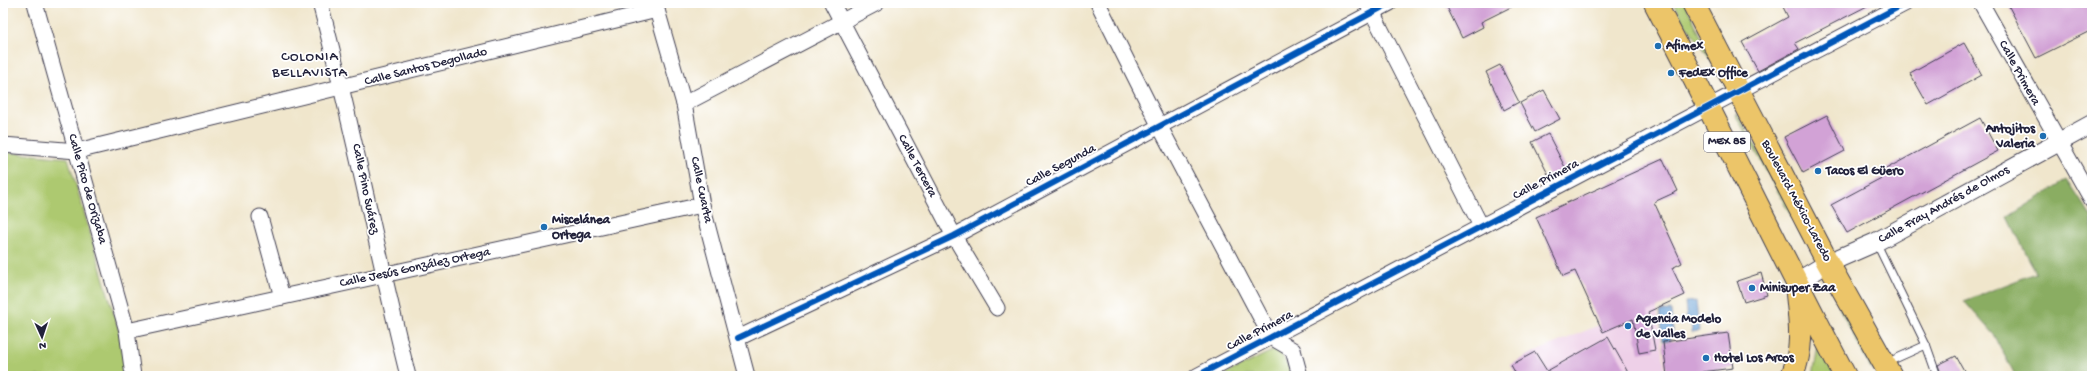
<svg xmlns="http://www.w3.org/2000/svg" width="2095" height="379" font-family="'Gochi Hand',sans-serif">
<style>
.built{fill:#eed0e8}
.green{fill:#adc970;stroke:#687656}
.forest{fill:#8aad62;stroke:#56684e}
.water{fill:#659ed4;stroke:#446088}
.building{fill:#d2a2d6}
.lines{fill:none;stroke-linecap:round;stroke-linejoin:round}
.service-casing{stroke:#413f51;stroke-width:9}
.minor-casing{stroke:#413f51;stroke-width:17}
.tertiary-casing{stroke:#413f51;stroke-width:20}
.primary-casing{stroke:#413f51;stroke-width:24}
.service{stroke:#fff;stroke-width:7}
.minor{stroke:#fff;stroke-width:15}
.tertiary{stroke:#fff;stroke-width:18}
.primary{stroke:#ecc569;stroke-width:22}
.cycleway-casing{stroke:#fff;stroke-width:8}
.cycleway{stroke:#0057b8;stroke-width:6}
.poi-dot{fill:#1f6fb2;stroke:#fff;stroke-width:1.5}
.labels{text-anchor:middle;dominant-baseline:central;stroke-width:3.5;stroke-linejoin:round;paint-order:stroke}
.shield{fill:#fff;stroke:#646476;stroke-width:1}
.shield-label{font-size:12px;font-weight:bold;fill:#22223b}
.poi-label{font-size:13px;font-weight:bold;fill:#22223b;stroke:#fff;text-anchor:start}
.street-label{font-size:13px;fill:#22223b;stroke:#fff}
.neighbourhood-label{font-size:14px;letter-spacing:1px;fill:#22223b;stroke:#fff}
</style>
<rect width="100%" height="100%" fill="#fff"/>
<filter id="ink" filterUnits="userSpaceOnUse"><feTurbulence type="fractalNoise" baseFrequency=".025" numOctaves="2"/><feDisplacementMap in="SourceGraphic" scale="8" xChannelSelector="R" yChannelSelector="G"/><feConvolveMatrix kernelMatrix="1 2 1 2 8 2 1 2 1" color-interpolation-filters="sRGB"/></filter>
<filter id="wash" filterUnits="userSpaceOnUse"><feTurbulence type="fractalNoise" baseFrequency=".012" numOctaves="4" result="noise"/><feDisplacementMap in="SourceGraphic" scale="16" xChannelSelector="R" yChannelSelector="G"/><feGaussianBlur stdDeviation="0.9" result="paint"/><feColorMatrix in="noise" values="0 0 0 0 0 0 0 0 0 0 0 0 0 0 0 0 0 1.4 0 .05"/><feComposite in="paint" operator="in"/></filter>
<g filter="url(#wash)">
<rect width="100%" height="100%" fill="#f0e6cc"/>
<path class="built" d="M1656,301l10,75h-149l-6,-11 24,-13z"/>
<g class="green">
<path d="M1674,3h11l37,77 -21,-36 -16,-20z"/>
<path d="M1735,114l3,1 70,124h-4z"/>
<path d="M3,152l65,6 51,173 7,45h-123z"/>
<path d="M1839,308h3l31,61 -1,2z"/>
<path d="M1818,346l17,30h-22z"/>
<path d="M1278,348l12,22 2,6h-71z"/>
</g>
<path class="forest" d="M2067,180l25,38v158h-77l-21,-41 -30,-34 72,-28 -28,-56z"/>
<g class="water">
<path d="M1696,301l3,30 -7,1 -1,-9h-4l-2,-21z"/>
<path d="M1671,310l2,21 -4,1 1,8 -7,1 -3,-30z"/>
</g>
<g id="blocks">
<g class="building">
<path d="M1445,3h74l-38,19 2,5 -21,11z"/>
<path d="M1781,3h92l-78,40 4,6 -41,22 -16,-29 46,-25z"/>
<path d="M2007,3h85v27l-56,28z"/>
<path d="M1964,43l18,32 -54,30 -18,-32z"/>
<path d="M1500,65l19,37 -15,8 -18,-38z"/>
<path d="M1544,90l16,29 -25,13 -15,-29z"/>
<path d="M1827,115l18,36 -42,22 -19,-36z"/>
<path d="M1980,118l18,33 -151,82 -16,-28 54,-29 -3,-5z"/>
<path d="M1548,134l19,37 -16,9 -19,-38z"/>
<path d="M1663,159l15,32 -24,11 28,61 -10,5 13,27 -37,17 7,38 -16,3 -6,-34 -30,13 -28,-61 -12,5 -27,-59z"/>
<path d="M1761,273l6,22 -23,7 -7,-21z"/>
<path d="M1728,333l5,35 -31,4 1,4h-36l-4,-34z"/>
<path d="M1608,337l22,39h-113l-6,-11 24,-13 12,19z"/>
<path d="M1956,356l11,20h-25l-4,-11z"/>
</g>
</g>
</g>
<g filter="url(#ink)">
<use href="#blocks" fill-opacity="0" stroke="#413f51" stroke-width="1"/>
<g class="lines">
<g class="service-casing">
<g id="service">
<path d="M1876,242l50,103 11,31"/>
<path d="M1886,363l40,-18"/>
</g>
</g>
<g class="minor-casing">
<g id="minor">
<path d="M35,3l92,328 6,45"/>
<path d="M320,3c33,123 57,249 88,373"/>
<path d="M655,3l29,101 18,101 45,171"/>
<path d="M832,3l122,233 43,72"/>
<path d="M1098,3l61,122 112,212 22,13 7,26"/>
<path d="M1981,3l111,197"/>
<path d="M1368,4l113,222"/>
<path d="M684,104l193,-101"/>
<path d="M3,145l74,6 580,-141"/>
<path d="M260,217l22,80"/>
<path d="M127,331l575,-126"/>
<path d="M738,338l216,-102 436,-233"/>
<path d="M1197,376l709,-373"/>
</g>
</g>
<g class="tertiary-casing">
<path id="tertiary" d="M1795,283l33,-20 48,-21 216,-118"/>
</g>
<g class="primary-casing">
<g id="primary">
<path d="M1655,3c65,124 125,250 190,373"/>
<path d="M1693,3l135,260 63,113"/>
<path d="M1792,376c12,-30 8,-52 5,-82"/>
</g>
</g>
<use href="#service" class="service"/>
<use href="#minor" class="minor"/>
<use href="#tertiary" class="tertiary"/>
<use href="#primary" class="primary"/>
<g class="cycleway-casing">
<g id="cycleway">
<path d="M738,338l216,-102 436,-233"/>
<path d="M1197,376l709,-373"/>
</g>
</g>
<use href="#cycleway" class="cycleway"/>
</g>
</g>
<g class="poi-dot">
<circle cx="1658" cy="46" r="4"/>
<circle cx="1671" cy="73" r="4"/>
<circle cx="2043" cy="136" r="4"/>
<circle cx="1818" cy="171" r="4"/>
<circle cx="544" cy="227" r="4"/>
<circle cx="1752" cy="288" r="4"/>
<circle cx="1628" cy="326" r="4"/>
<circle cx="1706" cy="358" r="4"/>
</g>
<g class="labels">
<rect class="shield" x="1704" y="132" width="46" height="20" rx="3"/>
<g class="shield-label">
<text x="1727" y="142">MEX 85</text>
</g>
<g class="poi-label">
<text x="1666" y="46">Afimex</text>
<text x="1679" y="73">FedEx Office</text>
<text x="2035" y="129" text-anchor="end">Antojitos<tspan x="2035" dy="15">Valeria</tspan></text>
<text x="1826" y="171">Tacos El Güero</text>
<text x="552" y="220">Miscelánea<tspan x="552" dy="15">Ortega</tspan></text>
<text x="1760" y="288">Minisuper Zaa</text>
<text x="1636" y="319">Agencia Modelo<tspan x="1636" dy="15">de Valles</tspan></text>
<text x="1714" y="358">Hotel Los Arcos</text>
</g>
<g class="street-label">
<text transform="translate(426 67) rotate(-14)">Calle Santos Degollado</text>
<text transform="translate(2019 73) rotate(61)">Calle Primera</text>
<text transform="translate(917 166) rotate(62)">Calle Tercera</text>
<text transform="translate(1061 166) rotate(-28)">Calle Segunda</text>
<text transform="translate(1546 180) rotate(-28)">Calle Primera</text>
<text transform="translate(87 189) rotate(74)">Calle Pico de Orizaba</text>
<text transform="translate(365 189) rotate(78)">Calle Pino Suárez</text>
<text transform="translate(701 190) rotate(78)">Calle Cuarta</text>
<text transform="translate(1796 201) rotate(62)">Boulevard México-Laredo</text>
<text transform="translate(1944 205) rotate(-29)">Calle Fray Andrés de Olmos</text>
<text transform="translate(415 268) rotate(-12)">Calle Jesús González Ortega</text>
<text transform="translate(1260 331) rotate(-28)">Calle Primera</text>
</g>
<g class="neighbourhood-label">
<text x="310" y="57">COLONIA<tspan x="310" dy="16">BELLAVISTA</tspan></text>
</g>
</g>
<rect width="2095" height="379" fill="none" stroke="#fff" stroke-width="16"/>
<g transform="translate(42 337) rotate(177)" stroke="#ffffff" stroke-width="3" paint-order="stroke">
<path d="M0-3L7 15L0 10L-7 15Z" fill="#22223b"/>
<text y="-6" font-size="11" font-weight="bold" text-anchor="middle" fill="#22223b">N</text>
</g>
</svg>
